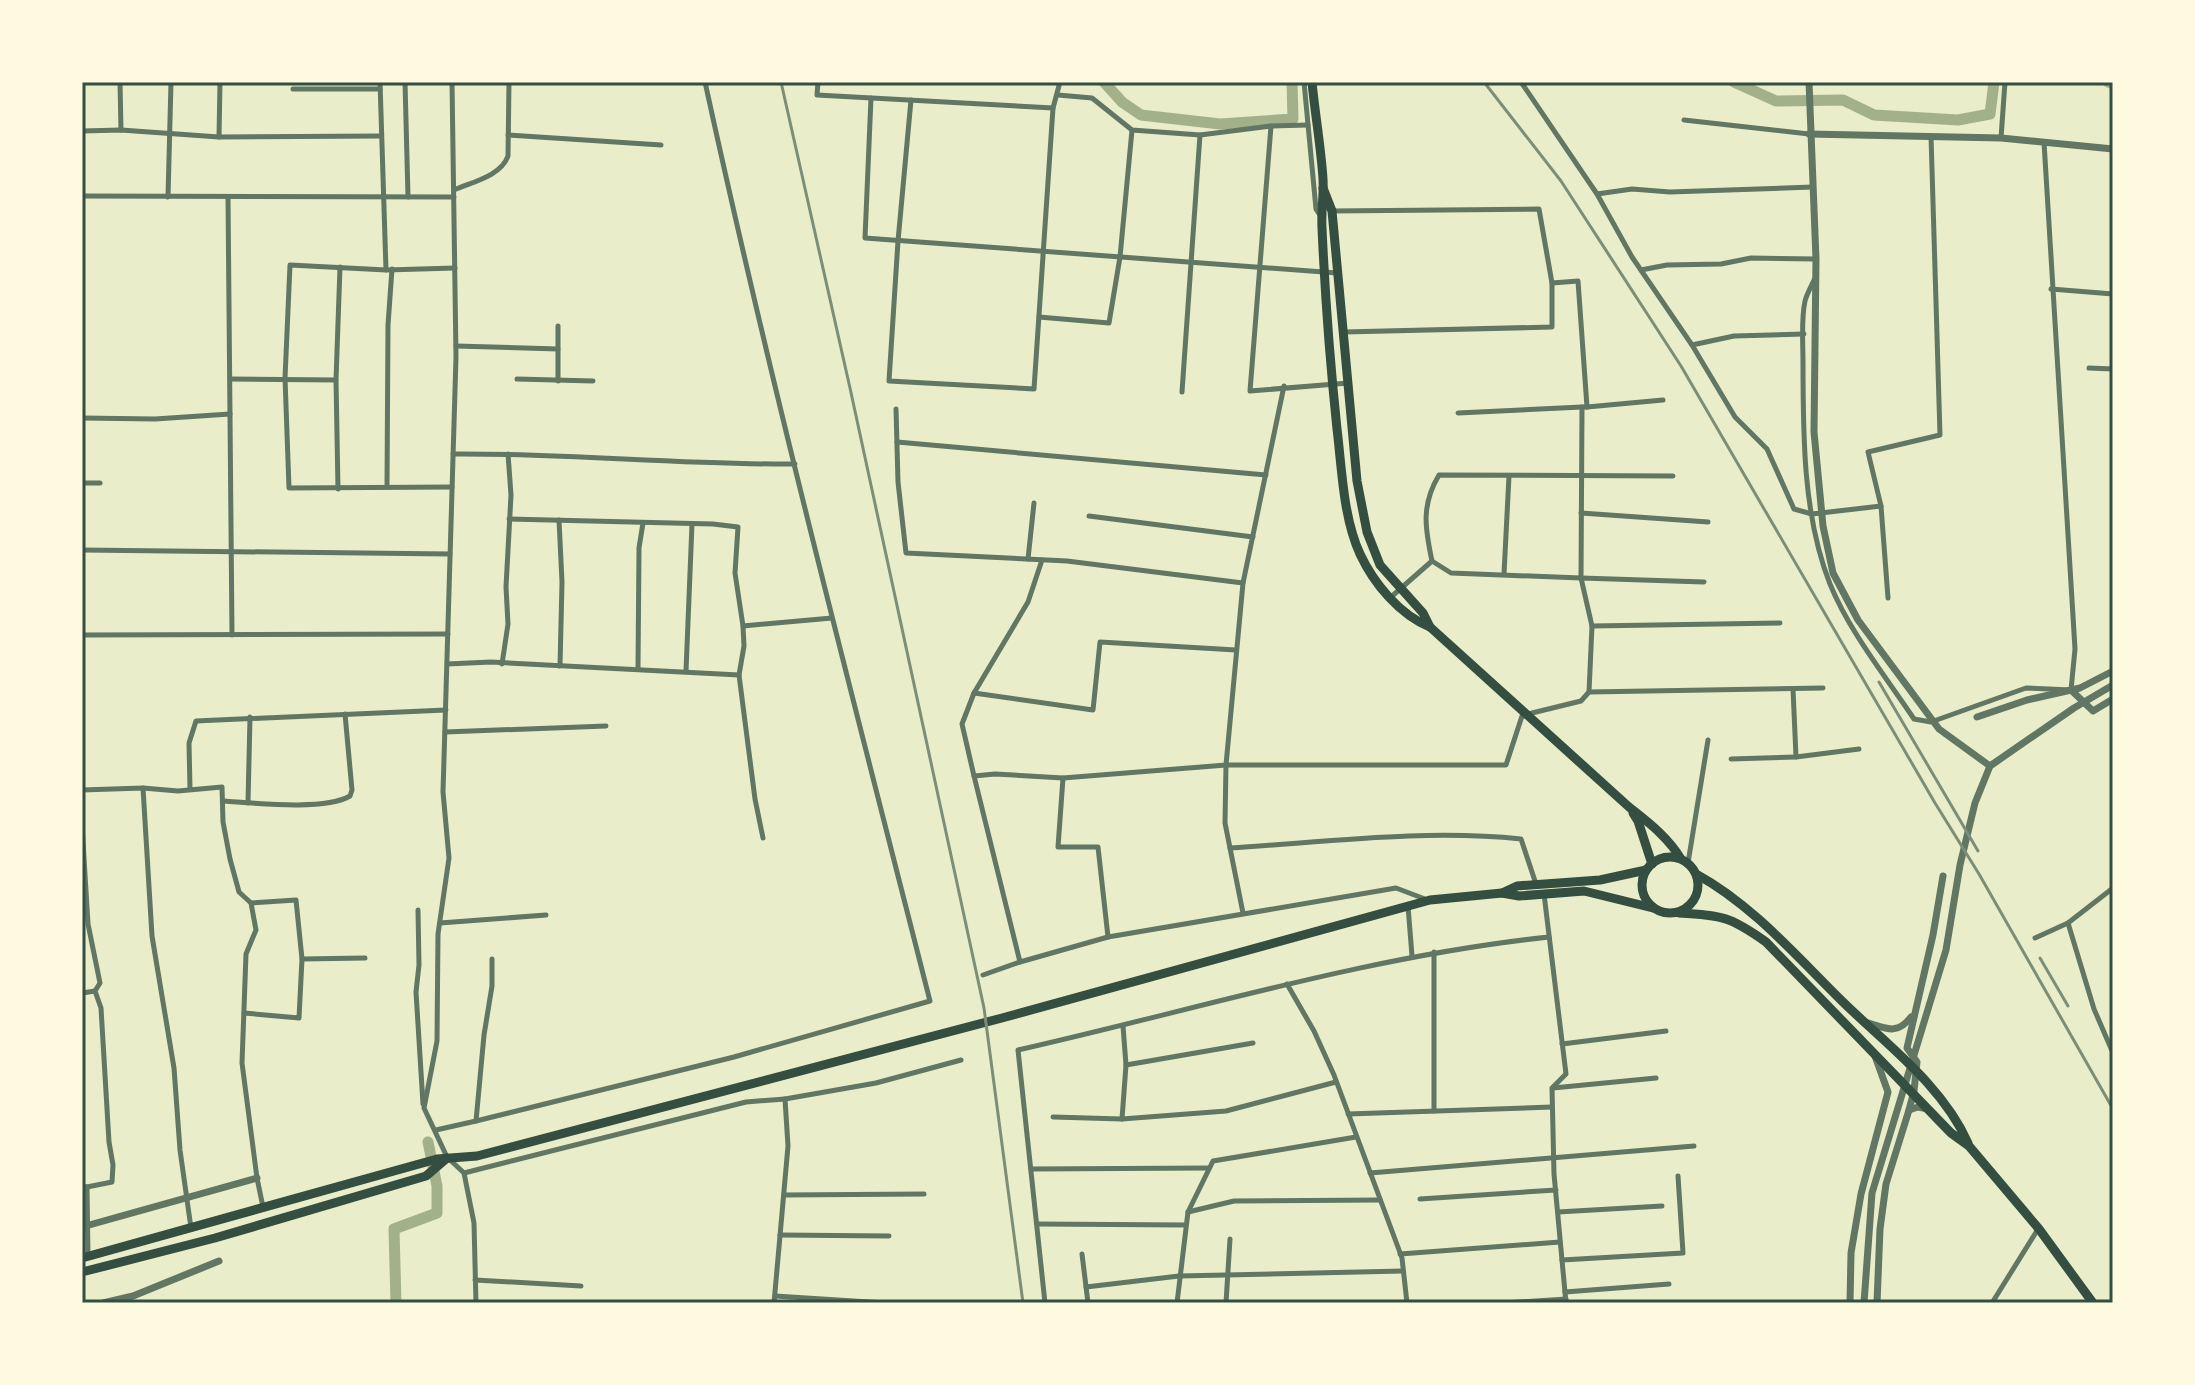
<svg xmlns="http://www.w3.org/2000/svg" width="2195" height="1385" font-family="'DejaVu Sans',sans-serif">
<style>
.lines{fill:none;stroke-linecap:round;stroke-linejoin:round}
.canal{stroke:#a3b18a;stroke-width:11}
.minor{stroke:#617663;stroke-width:5}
.tertiary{stroke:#617663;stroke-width:7}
.primary{stroke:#344e41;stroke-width:9}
.rail{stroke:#7c8e77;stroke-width:3}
.neatline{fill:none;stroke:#344e41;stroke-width:3}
</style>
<rect width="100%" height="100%" fill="#e9edc9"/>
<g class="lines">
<g class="canal">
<path d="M1104,82l18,20 19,13 79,9 73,-5 -1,-37"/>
<path d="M1734,82l42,19 67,-1 31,15 84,5 32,-6 4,-32"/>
<path d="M2108,82l5,2"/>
<path d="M396,1303l-2,-74 43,-16v-27l-9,-44"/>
</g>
<g class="minor">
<path d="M120,82l1,48"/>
<path d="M380,82l6,188"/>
<path d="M405,82l3,115"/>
<path d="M452,82l4,275 -13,435 6,66 -11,76 -1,107 -13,67 23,49 17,16"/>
<path d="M818,82l-1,13 236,13"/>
<path d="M1304,82l12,127 4,6"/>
<path d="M1521,82l76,112 35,63 60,88 43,72 32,32 27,60 18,5 69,-8"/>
<path d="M293,89h87"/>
<path d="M1058,95l34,3 40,32 68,5 71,-9 37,-1"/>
<path d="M871,98l-6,140 472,35"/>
<path d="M911,100l-13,141 -9,140 145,8 19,-281 7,-26"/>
<path d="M1684,120l125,14"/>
<path d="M1271,126l-21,265 98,-8"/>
<path d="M82,131l39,-1 98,7 162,-1"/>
<path d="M508,135l153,10"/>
<path d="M219,137l1,-55"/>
<path d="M2001,138l4,-56"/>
<path d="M454,190c18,-8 47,-14 54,-34l1,-74"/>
<path d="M1597,194l35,-5 38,3 143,-5"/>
<path d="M82,196l372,1"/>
<path d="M168,197l3,-115"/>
<path d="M228,197l4,438"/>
<path d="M1332,211l207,-2 13,74 26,-2 9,126"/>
<path d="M1641,270l26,-5 54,-1 30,-6 65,1"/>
<path d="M1815,278c-3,7 -8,15 -10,23 -4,18 -2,41 -2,61 0,73 0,154 27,222 19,47 56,93 84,135l17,3 95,-34 45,2 4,-41 -31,-507"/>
<path d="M2051,289l62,5"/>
<path d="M1039,317l70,6 11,-66 12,-127"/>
<path d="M558,326v55"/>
<path d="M1344,332l208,-5v-44"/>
<path d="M1692,345l42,-9 70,-2"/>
<path d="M456,346l102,3"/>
<path d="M2089,368l24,1"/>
<path d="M230,379l106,1"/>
<path d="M517,379l76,2"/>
<path d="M1182,392l18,-257"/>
<path d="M1587,407l76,-7"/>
<path d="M896,409l2,73 8,71 161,8 176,22"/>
<path d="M1458,413l124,-6"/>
<path d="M82,418l73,1 75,-5"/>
<path d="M897,442l369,33"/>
<path d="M453,454c114,-1 228,11 342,10"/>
<path d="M82,483h18"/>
<path d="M387,486l1,-161 4,-56"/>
<path d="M452,487l-163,1 -4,-110 5,-113 96,5 69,-2"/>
<path d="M338,489l-2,-109 4,-113"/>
<path d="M1581,513l127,9"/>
<path d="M1089,516l164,21"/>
<path d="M509,519l204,5 25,3 -3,46 8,53 1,20 -5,29"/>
<path d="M559,520l3,62 -2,84"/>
<path d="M82,550l368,4"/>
<path d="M1028,559l6,-56"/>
<path d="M1432,561c-7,-33 -11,-56 7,-86l234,1"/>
<path d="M1504,574l5,-98"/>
<path d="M1391,597l41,-36 19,12 130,5 1,-171h5"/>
<path d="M1888,598l-7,-92 -13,-54 72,-17 -9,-299"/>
<path d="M743,626l89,-8"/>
<path d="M1592,626l-11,-48 123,4"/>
<path d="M82,635l366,-1"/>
<path d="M447,664l44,-2 248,13 16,124 8,39"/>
<path d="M502,664l6,-40 -2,-37 5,-92 -3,-41"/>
<path d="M638,669l1,-121 4,-25"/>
<path d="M686,671l6,-147"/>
<path d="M1793,689l3,68 63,-8"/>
<path d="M1589,692l3,-66 188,-3"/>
<path d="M974,693l119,17 7,-68 136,8"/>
<path d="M1528,714l53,-13 8,-9 234,-4"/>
<path d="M445,732l161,-6"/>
<path d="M1731,759l65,-2"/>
<path d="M974,776l-12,-52 12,-31 54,-91 14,-42"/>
<path d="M1063,778l-5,69h40l10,90 288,-49 29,11"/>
<path d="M143,788l9,148 22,132 6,82 11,78"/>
<path d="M190,788l-1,-45 7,-22 250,-11"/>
<path d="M82,790l61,-2 35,3 44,-4 1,35 7,37 9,33 12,11 5,27 -10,24 -4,109 15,115 6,29"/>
<path d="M224,801c30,2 101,10 126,-5l2,-6 -7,-76"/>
<path d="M248,803l2,-86"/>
<path d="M82,825l6,99 12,59 -5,8 6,17 8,134 4,23 -1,17 -25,5"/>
<path d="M1230,848c96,-6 195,-19 291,-9l15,45"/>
<path d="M1688,863l20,-123"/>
<path d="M1544,894l22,180 -14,14 2,86 12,129"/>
<path d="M1408,906l4,50"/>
<path d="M418,910l1,55 -3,27 7,112"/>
<path d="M1243,913l-18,-90 1,-58 17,-182 41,-197"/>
<path d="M440,923l106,-8"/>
<path d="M2068,923l26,86 19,44"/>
<path d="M1108,937l-88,25 -46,-186 21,-2 68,4 163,-13h280l17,-52"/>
<path d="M2035,938l33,-15 45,-35"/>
<path d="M1434,952v159"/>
<path d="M302,959l63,-1"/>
<path d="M983,975l37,-13"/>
<path d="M1287,984l27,47 20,44 68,183 5,45"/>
<path d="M82,993l13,-2"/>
<path d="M244,1013l55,5 3,-59 -6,-59 -45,3"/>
<path d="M1562,1044l104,-13"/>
<path d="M1126,1065l127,-22"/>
<path d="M1553,1088l103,-10"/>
<path d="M785,1099l91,-16 85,-23"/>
<path d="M1348,1114l204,-7"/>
<path d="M1053,1117l69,2 104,-8 110,-29"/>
<path d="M1122,1119l4,-54 -3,-39"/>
<path d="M476,1121l258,-64 196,-56c-78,-306 -158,-611 -225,-919"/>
<path d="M436,1130l40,-9 8,-86 8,-49v-27"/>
<path d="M1031,1169l178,-1"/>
<path d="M464,1173l282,-71 39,-3 3,47 -14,157"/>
<path d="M464,1173l10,50 2,80"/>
<path d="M1370,1173l324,-27"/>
<path d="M82,1186l5,1 1,69"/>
<path d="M784,1195l140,-1"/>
<path d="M1420,1199l136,-9"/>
<path d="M1188,1212l46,-11 146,-1"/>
<path d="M1558,1212l104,-6"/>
<path d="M1037,1224l149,1"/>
<path d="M780,1235l109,1"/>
<path d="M1082,1254l6,49"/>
<path d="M1400,1254l160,-12"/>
<path d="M1562,1260l121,-7 -5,-77"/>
<path d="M475,1280l106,6"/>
<path d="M1086,1287l93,-11 224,-5"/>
<path d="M1565,1292l104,-8"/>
<path d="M775,1296l110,7"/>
<path d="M1045,1303l-27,-253c177,-40 350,-94 531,-113"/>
<path d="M1177,1303l11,-91 25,-51 143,-24"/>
<path d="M1226,1303l4,-64"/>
<path d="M1504,1303l62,-4"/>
<path d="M1992,1303l46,-74"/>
</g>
<g class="tertiary">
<path d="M1809,82l7,177 -2,173 9,94 10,47 25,47 81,109 51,37"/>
<path d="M1809,134l192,4 112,11"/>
<path d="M2071,690l22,21 20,-12"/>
<path d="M1977,717l50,-17 53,-12 33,-17"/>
<path d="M1865,1022c20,6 32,14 46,-5"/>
<path d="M1909,1110l5,-19 3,-29 -10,-14 26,-113 10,-59"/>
<path d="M82,1227l175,-49"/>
<path d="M103,1303l30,-7 86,-35"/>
<path d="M1850,1303l1,-50 10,-59 27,-102 -13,-36"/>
<path d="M1864,1303l8,-110 74,-243 14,-85 15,-62 15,-37 84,-58 39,-23"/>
<path d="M1877,1303l3,-74 6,-45 23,-74 9,-3 10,2"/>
</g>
<g class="primary">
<path d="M1312,82c3,32 9,65 11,97 1,16 -2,32 -1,49 3,67 8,134 15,201 5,40 6,88 23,125 14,30 40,61 70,73"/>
<path d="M1323,188l9,23 25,270 10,51 13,33 43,48 7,14 199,180c20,16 39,30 52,52"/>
<path d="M1633,813l5,8 14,43"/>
<circle cx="1670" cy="885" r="28"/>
<path d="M1696,874c57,31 102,84 147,128 45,44 99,83 125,141"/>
<path d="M1502,893l15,-7 83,-6 46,-10"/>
<path d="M1679,913c43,2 52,4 87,29l185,191 18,13 70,83 54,74"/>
<path d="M82,1258l355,-99 40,-3 525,-138 428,-118 72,-7 17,3 65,-5 69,17"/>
<path d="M82,1272l133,-34 211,-62 21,-18"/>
</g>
<g class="rail">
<path d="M781,82l69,306 134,620 39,295"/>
<path d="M1484,82l77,99 120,185 254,437 44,71 134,235"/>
<path d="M1879,682l99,169"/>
<path d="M2040,958l28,48"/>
</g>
</g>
<rect width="2195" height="1385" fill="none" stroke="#fefae0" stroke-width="168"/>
<rect x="84" y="84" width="2027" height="1217" class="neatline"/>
</svg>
